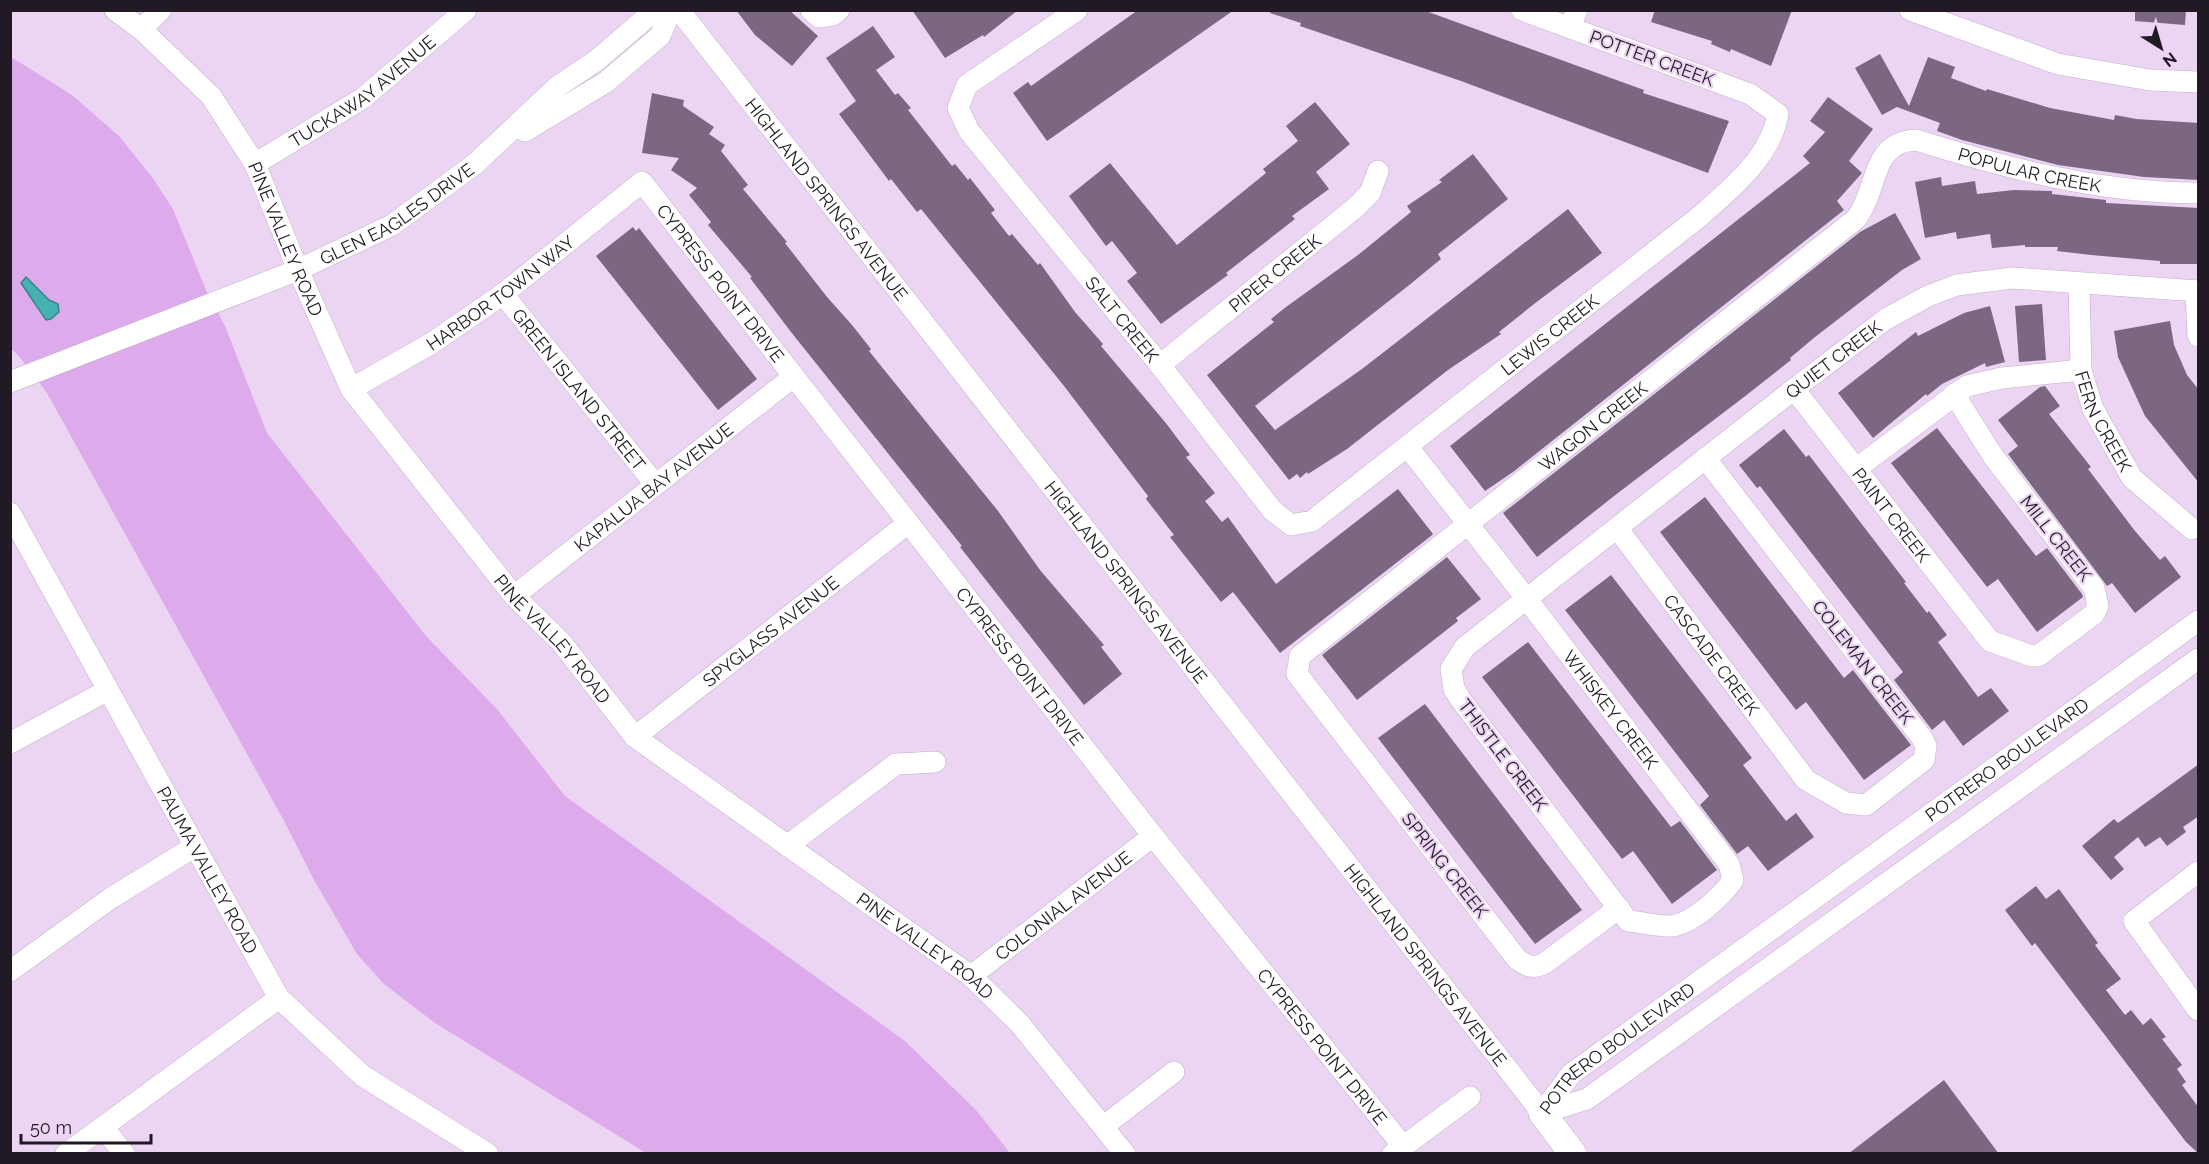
<svg xmlns="http://www.w3.org/2000/svg" width="2209" height="1164" font-family="Raleway,sans-serif">
<style>
.green{fill:#ddaaec}
.water{fill:#45b1b2;stroke:#3a8387;stroke-width:1.5}
.building{fill:#7b6781}
.lines{fill:none;stroke-linecap:round;stroke-linejoin:round}
.minor-casing{stroke:#c4aecb;stroke-width:22}
.major-casing{stroke:#c4aecb;stroke-width:28}
.minor{stroke:#fff;stroke-width:21}
.major{stroke:#fff;stroke-width:27}
.labels{text-anchor:middle;dominant-baseline:central;stroke-width:4.5;stroke-linejoin:round;paint-order:stroke}
.street-label{font-size:18px;fill:#211924;stroke:#ecd5f3}
</style>
<rect width="100%" height="100%" fill="#ecd5f3"/>
<path class="green" d="M11,57l61,38 47,41 33,41 21,32 33,81 19,36 42,107 159,203 70,72 69,88 340,245 71,69 34,43h-364l-211,-130 -51,-39 -27,-30 -43,-74 -31,-61 -236,-426 -29,-38 -7,-6z"/>
<path class="water" d="M26,277l23,23 9,4 1,8 -8,7 -5,1 -25,-37z"/>
<g class="building">
<path d="M736,10h53l29,26 -26,30 -37,-31z"/>
<path d="M912,10h106l-34,27 -1,-2 -38,23z"/>
<path d="M1138,10h96l-187,131 -34,-48 15,-11 3,4z"/>
<path d="M1271,10h152l221,80 -1,3 86,28 -21,52 -247,-92 -161,-55 1,-3 -31,-10z"/>
<path d="M1655,10h137l-21,56 -40,-17 -1,3 -19,-8 1,-3 -61,-19z"/>
<path d="M2135,10h51l-1,15 -50,-4z"/>
<path d="M873,26l22,31 -19,13 19,25 3,-2 13,15 -3,2 44,56 3,-2 13,16 2,-2 25,32 -4,3 18,23 3,-2 26,31 2,-2 35,49 28,32 -2,2 64,76 25,33 -4,2 29,36 -10,8 17,21 6,-5 48,67 122,-95 35,45 -2,2 -151,117 -47,-61 -12,10 -51,-65 4,-2 -28,-36 2,-3 -84,-110 -143,-177 -4,3 -26,-33 -2,2 -50,-67 17,-13 -30,-43z"/>
<path d="M1880,54l29,52 19,-49 27,10 -4,11 35,13 1,-2 63,19 64,12 1,-5 21,4 63,4v57l-55,-3 -86,-12 -96,-25 -25,-9 3,-8 -43,-16 -15,8 -27,-47z"/>
<path d="M652,93l32,7 -1,6 31,21 -5,7 16,11 -4,6 27,34 -5,4 44,53 -2,1 42,54 25,28 19,24 -2,2 129,160 42,59 64,75 -3,2 21,27 -38,31 -124,-158 2,-1 -171,-214 -41,-54 2,-1 -44,-52 3,-3 -22,-27 8,-7 -26,-18 8,-12 -37,-5z"/>
<path d="M1828,97l45,32 -24,32 13,12 -25,28 7,9 -331,262 -28,19 -35,-45 360,-283 -7,-7 22,-24 -15,-11z"/>
<path d="M1315,102l35,42 -34,28 13,17 -37,27 3,3 -69,54 2,2 -67,49 -34,-43 10,-8 -25,-32 -6,5 -37,-50 41,-33 67,82 89,-72 -3,-4 35,-28 -12,-15z"/>
<path d="M1473,154l35,45 -70,55 3,5 -33,27 -153,120 20,24 87,-61 206,-160 34,44 -68,51 -35,28 2,2 -53,36 -101,79 -39,25 -1,-2 -7,6 -3,-4 -8,6 -82,-105 67,-53 -3,-3 15,-12 72,-52 53,-43 -4,-6 35,-24 -3,-2z"/>
<path d="M1941,177l1,9 33,-5 2,13 37,-4 38,1v3l54,6v3l93,5v56h-39v-3l-69,-6 -34,-4 1,-4h-33v-2l-33,3 -2,-14 -33,5 -1,-7 -31,6 -10,-56z"/>
<path d="M1895,213l26,46 -19,11 -87,67 -25,21 1,2 -47,37 -130,99 -77,61 -34,-44 357,-281z"/>
<path d="M633,227l3,4 3,-3 118,151 -39,31 -122,-154z"/>
<path d="M2042,304l4,56 -27,2 -4,-56z"/>
<path d="M1990,306l15,56 -19,5 -1,-4 -43,21 -15,12 -1,-2 -53,44 -35,-45 78,-61 2,4 46,-23z"/>
<path d="M2170,321l4,24 13,30 12,15v93l-54,-67 -27,-59 -4,-26z"/>
<path d="M2045,386l15,20 -11,8 42,53 -3,2 47,62 25,29 5,-4 16,21 -46,36 -23,-30 -5,3 -99,-132 10,-8 -20,-26 42,-33z"/>
<path d="M1937,428l99,128 11,-8 35,46 1,3 -46,35 -39,-53 -11,8 -96,-124z"/>
<path d="M1784,429l22,28 3,-2 97,127 -2,1 23,30 2,-2 18,24 -9,7 40,55 13,-9 18,23 -46,35 -19,-26 -12,10 -38,-50 9,-8 -143,-186 -3,2 -18,-23z"/>
<path d="M1705,497l139,181 9,-8 58,75 -47,35 -58,-78 -10,8 -136,-178z"/>
<path d="M1447,557l34,42 -25,19 2,3 -101,79 -35,-45z"/>
<path d="M1611,575l141,183 -9,7 43,56 10,-8 18,24 -46,34 -20,-25 -11,8 -37,-49 9,-9 -144,-186z"/>
<path d="M1528,642l143,185 9,-6 37,49 -45,34 -39,-53 -11,8 -140,-182z"/>
<path d="M1425,704l157,206 -47,34 -157,-206z"/>
<path d="M2199,764v52l-16,11 3,5 -19,14 -7,-9 -15,10 -7,-10 -24,20 10,12 -13,11 -29,-34 32,-27 4,4z"/>
<path d="M2036,886l10,13 13,-10 39,54 -3,2 26,34 -15,11 19,25 6,-5 12,15 8,-7 15,19 -4,2 20,26 -5,4 9,13 -4,3 17,23v46l-13,-12 -151,-199 -3,3 -27,-36z"/>
<path d="M1944,1080l55,74h-151z"/>
</g>
<g class="lines">
<g class="minor-casing">
<g id="minor">
<path id="s1" d="M115,10l26,19 70,67 44,68 43,106 53,119 163,207 47,46 74,95 336,239 49,48 105,130"/>
<path id="s2" d="M679,10l863,1103"/>
<path d="M811,10l8,7 14,-2 6,-5"/>
<path id="s3" d="M1077,10l-110,75 -9,23 11,23 191,234 112,145 19,15 21,-4 387,-304c32,-28 72,-60 79,-103l-28,-20 -228,-84"/>
<path d="M1910,10l148,54 92,16 48,2"/>
<path d="M1570,27l7,-17"/>
<path d="M141,29l20,-19"/>
<path d="M525,131l81,-49 54,-46 11,-26"/>
<path id="s4" d="M255,164l108,-66 103,-88"/>
<path id="s5" d="M2079,284l2,86 12,39 39,69 60,51"/>
<path d="M2196,291l2,45"/>
<path id="s6" d="M503,294l152,190"/>
<path id="s7" d="M1160,365l195,-157 15,-15 8,-22"/>
<path id="s8" d="M10,382l288,-112 94,-45 83,-61 82,-77 40,-27 50,-43 14,-7"/>
<path id="s9" d="M351,389l81,-46 71,-49 139,-112 511,654 250,310"/>
<path id="s10" d="M1794,389l196,252 42,15h6l56,-42 4,-8 -4,-18 -101,-132 -39,-62"/>
<path id="s11" d="M1407,446l119,152 203,266 4,16c-12,17 -40,43 -61,46 -14,1 -30,-4 -44,-5l-167,-221 -7,-11 -3,-20 14,-22 329,-258 92,-70 42,-23 29,-11 55,-7 186,13"/>
<path d="M1857,468l110,-82 35,-8 79,-8"/>
<path id="s12" d="M10,513l269,485 84,78 125,78"/>
<path id="s13" d="M1617,528l189,252 40,23 20,2 58,-45 2,-14 -4,-8 -217,-280"/>
<path id="s14" d="M514,596l279,-219"/>
<path id="s15" d="M635,737l272,-213"/>
<path d="M10,743l98,-53"/>
<path d="M787,846l109,-82 39,-2"/>
<path d="M2198,872l-64,49 64,89"/>
<path id="s16" d="M1619,908l-74,55c-12,6 -17,4 -28,-4l-220,-285 3,-18 556,-437c23,-30 14,-77 60,-79 93,29 185,53 282,53"/>
<path d="M10,971l101,-73 83,-51"/>
<path id="s17" d="M971,976l182,-140"/>
<path id="s18" d="M1542,1113l29,-39 627,-453"/>
<path d="M1542,1113l45,-14 611,-440"/>
<path d="M1104,1126l70,-54"/>
<path d="M103,1127l21,27"/>
<path d="M66,1154l213,-156"/>
<path d="M1393,1154l77,-57"/>
</g>
</g>
<g class="major-casing">
<path id="major" d="M1542,1113l31,41"/>
</g>
<use href="#minor" class="minor"/>
<use href="#major" class="major"/>
</g>
<g class="labels">
<g class="street-label">
<text transform="translate(1652 58) rotate(20)">POTTER CREEK</text>
<text stroke="none"><textPath href="#s4" startOffset="130">TUCKAWAY AVENUE</textPath></text>
<text stroke="none"><textPath href="#s16" startOffset="1432">POPULAR CREEK</textPath></text>
<text stroke="none"><textPath href="#s2" startOffset="240">HIGHLAND SPRINGS AVENUE</textPath></text>
<text stroke="none"><textPath href="#s8" startOffset="423">GLEN EAGLES DRIVE</textPath></text>
<text stroke="none"><textPath href="#s1" startOffset="291">PINE VALLEY ROAD</textPath></text>
<text stroke="none"><textPath href="#s7" startOffset="147">PIPER CREEK</textPath></text>
<text stroke="none"><textPath href="#s9" startOffset="486">CYPRESS POINT DRIVE</textPath></text>
<text stroke="none"><textPath href="#s9" startOffset="178">HARBOR TOWN WAY</textPath></text>
<text stroke="none"><textPath href="#s3" startOffset="426">SALT CREEK</textPath></text>
<text stroke="none"><textPath href="#s3" startOffset="1016">LEWIS CREEK</textPath></text>
<text stroke="none"><textPath href="#s11" startOffset="1470">QUIET CREEK</textPath></text>
<text stroke="none"><textPath href="#s6" startOffset="122">GREEN ISLAND STREET</textPath></text>
<text stroke="none"><textPath href="#s5" startOffset="142">FERN CREEK</textPath></text>
<text stroke="none"><textPath href="#s16" startOffset="873">WAGON CREEK</textPath></text>
<text stroke="none"><textPath href="#s14" startOffset="177">KAPALUA BAY AVENUE</textPath></text>
<text stroke="none"><textPath href="#s10" startOffset="159">PAINT CREEK</textPath></text>
<text transform="translate(2056 538) rotate(52)">MILL CREEK</text>
<text stroke="none"><textPath href="#s2" startOffset="726">HIGHLAND SPRINGS AVENUE</textPath></text>
<text stroke="none"><textPath href="#s15" startOffset="172">SPYGLASS AVENUE</textPath></text>
<text stroke="none"><textPath href="#s1" startOffset="776">PINE VALLEY ROAD</textPath></text>
<text stroke="none"><textPath href="#s13" startOffset="158">CASCADE CREEK</textPath></text>
<text transform="translate(1863 662) rotate(52)">COLEMAN CREEK</text>
<text stroke="none"><textPath href="#s9" startOffset="972">CYPRESS POINT DRIVE</textPath></text>
<text stroke="none"><textPath href="#s11" startOffset="333">WHISKEY CREEK</textPath></text>
<text transform="translate(1503 755) rotate(53)">THISTLE CREEK</text>
<text stroke="none"><textPath href="#s18" startOffset="586">POTRERO BOULEVARD</textPath></text>
<text transform="translate(1445 865) rotate(52)">SPRING CREEK</text>
<text stroke="none"><textPath href="#s12" startOffset="408">PAUMA VALLEY ROAD</textPath></text>
<text stroke="none"><textPath href="#s17" startOffset="116">COLONIAL AVENUE</textPath></text>
<text stroke="none"><textPath href="#s1" startOffset="1262">PINE VALLEY ROAD</textPath></text>
<text stroke="none"><textPath href="#s2" startOffset="1212">HIGHLAND SPRINGS AVENUE</textPath></text>
<text stroke="none"><textPath href="#s18" startOffset="100">POTRERO BOULEVARD</textPath></text>
<text stroke="none"><textPath href="#s9" startOffset="1458">CYPRESS POINT DRIVE</textPath></text>
</g>
</g>
<rect width="2209" height="1164" fill="none" stroke="#211924" stroke-width="24"/>
<g transform="translate(2161 48) rotate(143)" stroke="#ecd5f3" stroke-width="4.5" paint-order="stroke">
<path d="M0-4.5L10 22L0 15L-10 22Z" fill="#211924"/>
<text y="-9" font-size="16" font-weight="bold" text-anchor="middle" fill="#211924">N</text>
</g>
<path d="M21 1134v9h130v-9" fill="none" stroke="#211924" stroke-width="3"/>
<text x="30" y="1134" font-size="18" fill="#211924" stroke="#ecd5f3" stroke-width="4.5" paint-order="stroke">50 m</text>
</svg>
